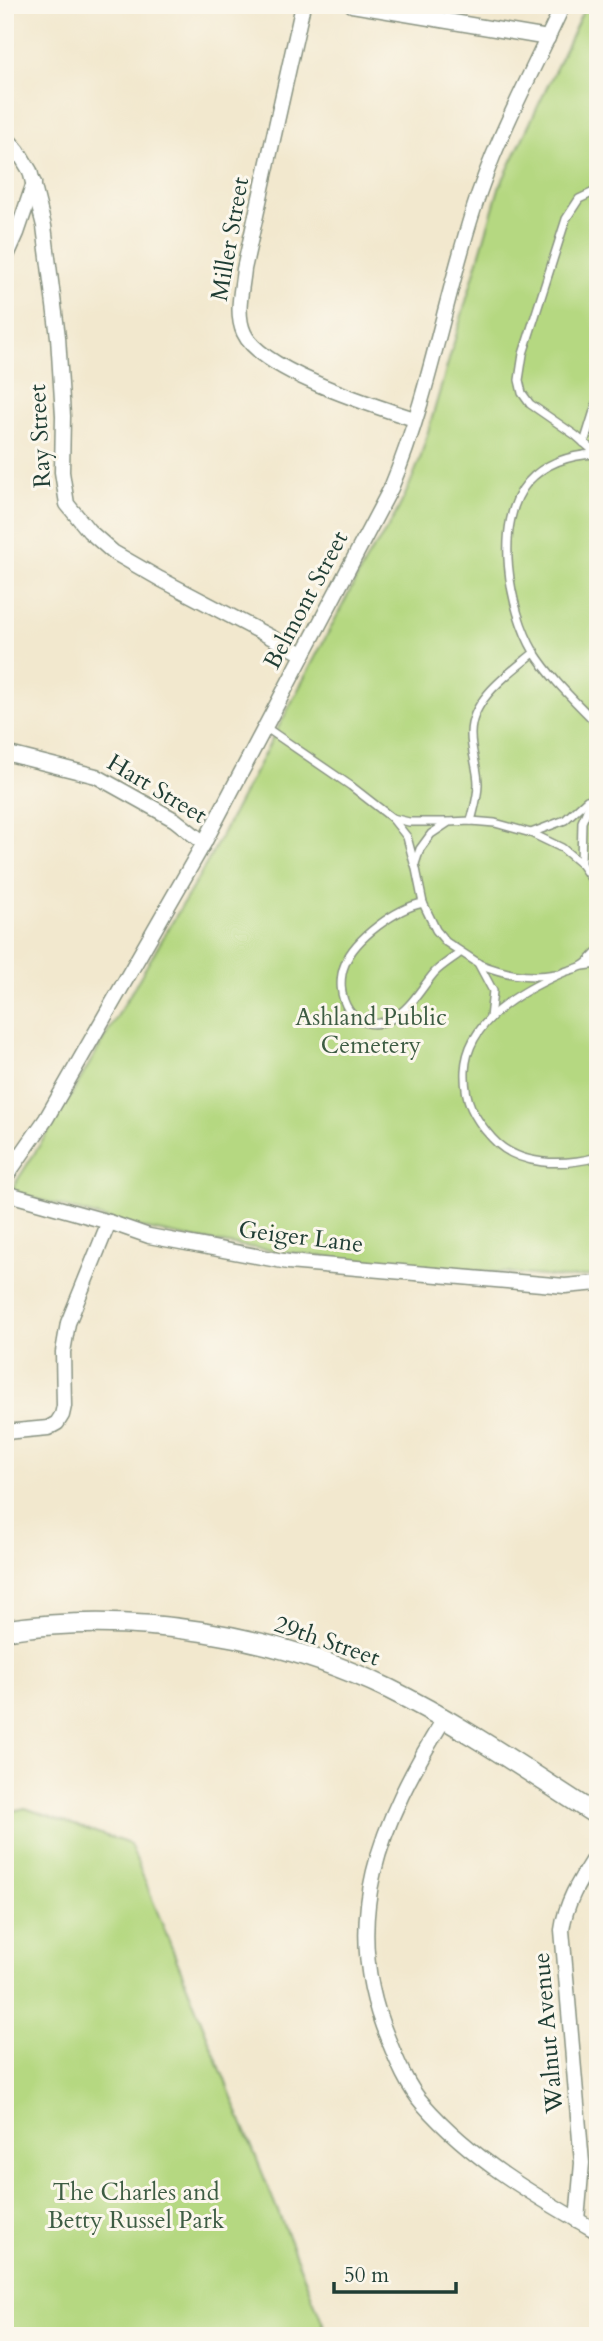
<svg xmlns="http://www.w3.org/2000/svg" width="603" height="2341" font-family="Cardo,serif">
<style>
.green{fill:#b5d881;stroke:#6a8a5a;stroke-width:2}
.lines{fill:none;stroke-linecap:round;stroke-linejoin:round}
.lane-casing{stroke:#889281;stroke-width:10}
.street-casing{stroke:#889281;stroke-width:17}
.secondary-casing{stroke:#889281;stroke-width:22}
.lane{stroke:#fff;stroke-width:7}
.street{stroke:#fff;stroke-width:14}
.secondary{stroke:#fff;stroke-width:19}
.labels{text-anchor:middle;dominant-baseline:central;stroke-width:6;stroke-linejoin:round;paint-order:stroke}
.street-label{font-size:24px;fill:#1f3d34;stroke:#fbf7ec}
.park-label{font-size:24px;fill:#3d5c43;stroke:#fbf7ec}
</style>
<rect width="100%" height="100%" fill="#fbf7ec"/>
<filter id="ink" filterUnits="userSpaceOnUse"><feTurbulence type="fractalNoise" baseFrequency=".0143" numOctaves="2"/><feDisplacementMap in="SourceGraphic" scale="14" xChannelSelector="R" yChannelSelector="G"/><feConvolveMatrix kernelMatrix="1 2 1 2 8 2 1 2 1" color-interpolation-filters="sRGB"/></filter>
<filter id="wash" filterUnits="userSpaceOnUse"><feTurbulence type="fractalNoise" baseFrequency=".00686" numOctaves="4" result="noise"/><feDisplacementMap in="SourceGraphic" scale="28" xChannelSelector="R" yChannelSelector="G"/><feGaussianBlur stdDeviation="1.57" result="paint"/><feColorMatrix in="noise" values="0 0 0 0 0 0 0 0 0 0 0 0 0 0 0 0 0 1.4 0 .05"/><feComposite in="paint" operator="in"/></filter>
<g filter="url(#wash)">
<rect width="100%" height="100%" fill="#f2e8ce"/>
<g class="green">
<path d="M586,5h12v1270l-31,3c-125,-11 -251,-18 -375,-40 -60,-10 -117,-28 -175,-45l-4,-6 57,-90 138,-236 162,-308c23,-28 37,-60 50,-94l79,-271z"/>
<path d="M25,1808l105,36 198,492h-323v-523z"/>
</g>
</g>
<g filter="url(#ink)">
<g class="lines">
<g class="lane-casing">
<g id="lane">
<path d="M584,443l14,-45"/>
<path d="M596,454c-26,1 -50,8 -68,28 -35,40 -19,128 6,170 17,27 42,50 64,73"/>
<path d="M597,454l-22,-19 -45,-31 -8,-11 -3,-13 4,-26 43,-135 13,-20 19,-9"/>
<path d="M265,727l86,59 41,32 17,4h39"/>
<path d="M598,785l-16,37 -1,42 17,25"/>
<path d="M392,818l15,19 7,26"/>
<path d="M471,821c3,-12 7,-24 7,-37 0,-16 -7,-32 -7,-49 -1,-36 39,-62 64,-83"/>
<path d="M531,833l34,-13 22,-20"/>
<path d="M423,903c-26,5 -69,36 -78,61 -13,31 8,74 46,55 20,-10 30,-31 44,-47 7,-7 17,-13 25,-19"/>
<path d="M598,951c-5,5 -10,12 -16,15 -5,3 -14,4 -20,7 -41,18 -95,48 -97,98 -1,29 8,46 27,67 26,29 71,28 106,19"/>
<path d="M479,964c26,10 48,15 77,10"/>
<path d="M583,966l15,-2"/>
<path d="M490,1018l3,-27 -15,-28 -32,-21 -10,-12 -13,-27 -8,-39 5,-15 11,-15 18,-12 22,-1 24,2 36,10 31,15 19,16"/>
</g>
</g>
<g class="street-casing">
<g id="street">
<path d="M303,5l-59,264c-2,21 -9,44 0,64 17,38 131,73 170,86"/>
<path d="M352,5l196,33"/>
<path d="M5,136l13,15 12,20 14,55 14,111 5,79 -1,56 5,32 22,27 24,21 47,27 143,75"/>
<path d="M5,260l12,-27 17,-50"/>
<path d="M5,753l91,23 79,44 29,23"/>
<path d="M5,1178l41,-59 158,-276 187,-355c37,-89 53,-186 82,-277 22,-71 59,-138 90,-206"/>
<path d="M5,1193l104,29 40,14 139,26 277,24 33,-3"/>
<path d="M5,1432l43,-4 9,-5 5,-8 2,-9 -1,-54 5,-29 41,-101"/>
<path d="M444,1719c-63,102 -106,201 -56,320 9,22 19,47 35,65 48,55 112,92 175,128"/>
<path d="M577,2220l5,-57 -20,-233c4,-30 20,-53 36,-79"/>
</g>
</g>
<g class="secondary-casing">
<path id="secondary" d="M5,1630c128,-19 267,3 384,59 73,36 140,83 209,127"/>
</g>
<use href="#lane" class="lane"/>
<use href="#street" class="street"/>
<use href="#secondary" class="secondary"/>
</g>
</g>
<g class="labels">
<g class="street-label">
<text transform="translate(230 239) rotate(-80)">Miller Street</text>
<text transform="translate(40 436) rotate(-93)">Ray Street</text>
<text transform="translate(306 600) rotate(-62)">Belmont Street</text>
<text transform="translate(157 789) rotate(31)">Hart Street</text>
<text transform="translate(301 1237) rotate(7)">Geiger Lane</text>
<text transform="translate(327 1641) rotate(19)">29th Street</text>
<text transform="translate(548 2033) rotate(-95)">Walnut Avenue</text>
</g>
<g class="park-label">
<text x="371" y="1017">Ashland Public<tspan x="371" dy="28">Cemetery</tspan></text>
<text x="136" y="2192">The Charles and<tspan x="136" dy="28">Betty Russel Park</tspan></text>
</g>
</g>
<rect width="603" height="2341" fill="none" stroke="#fbf7ec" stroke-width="28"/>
<path d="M334 2282v10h122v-10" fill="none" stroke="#1f3d34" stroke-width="3.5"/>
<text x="344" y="2282" font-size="21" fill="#1f3d34" stroke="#fbf7ec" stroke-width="5" paint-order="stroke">50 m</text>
</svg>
